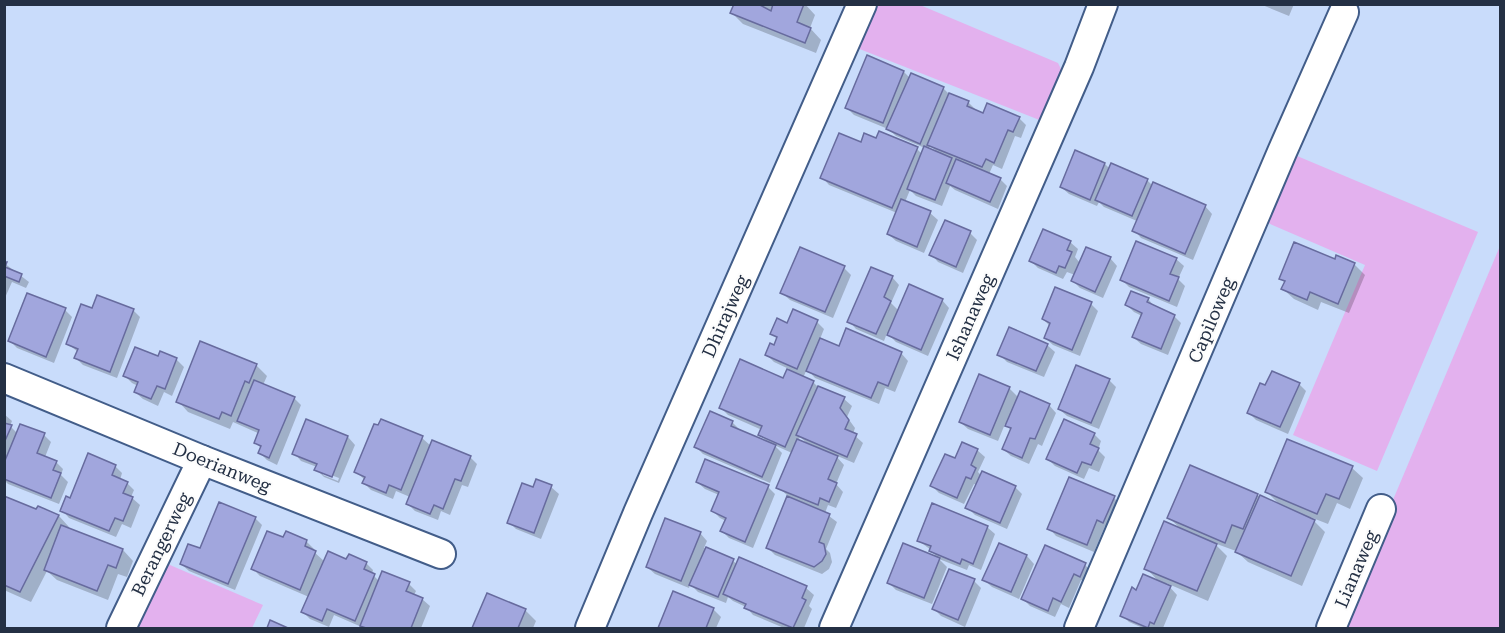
<svg xmlns="http://www.w3.org/2000/svg" width="1505" height="633" font-family="'Roboto Serif',serif">
<style>
.green{fill:#e3b1ee}
.shadow{fill:#0003;fill-rule:evenodd}
.building{fill:#a1a6dd;stroke:#676b9e;stroke-width:1.5}
.lines{fill:none;stroke-linecap:round;stroke-linejoin:round}
.street-casing{stroke:#425d89;stroke-width:32}
.street{stroke:#fff;stroke-width:28}
.labels{text-anchor:middle;dominant-baseline:central;stroke-width:4.5;stroke-linejoin:round;paint-order:stroke}
.street-label{font-size:18px;fill:#243044;stroke:#fcfcfc}
</style>
<rect width="100%" height="100%" fill="#c9dcfb"/>
<g class="green">
<path d="M869,5h51l138,58 6,12 -17,48 -195,-77z"/>
<path d="M1290,153l188,79 -101,239 -84,-36 72,-170 -104,-45z"/>
<path d="M1500,246v382h-161z"/>
<path d="M163,562l100,43 -11,23h-123z"/>
</g>
<g class="shadow">
<path d="M736,4h69l10,11 -5,13 11,12 -5,13 -73,-29 -11,-11z"/>
<path d="M1260,4h34l-5,12z"/>
<path d="M904,72l6,6 1,-3 32,13 7,7 18,7 8,8 -1,1 9,4 35,3 7,7 -5,13 -6,-2 -13,33 -9,-4 -4,9 11,5 7,7 -9,23 -43,-19 -5,-4 -8,20 -26,-10 -6,-6 -5,12 25,11 8,7 -14,33 -28,-12 -8,-7 9,-21 -68,-28 -7,-8 39,-33 16,-4 40,9 5,5 3,-6 -29,-12 -8,-7 -34,-14 -7,-7zM930,145l9,9 -11,-4z"/>
<path d="M1105,164l5,5 37,11 6,6 52,20 7,8 -19,46 -52,-22 -7,-8 3,-9 -33,-14 -5,-5 -2,4 -28,-12 -8,-7z"/>
<path d="M970,233l7,7 -14,33 -25,-11 -7,-8z"/>
<path d="M1070,242l8,7 -3,8 5,6 30,-5 7,8 -14,32 -23,-10 -7,-7 2,-6 -8,-3 -4,7 -25,-11 -7,-7z"/>
<path d="M1176,259l8,7 -6,13 7,7 -8,21 -48,-20 -8,-8z"/>
<path d="M1336,261l18,3 11,11 -16,38 -28,-11 -3,8 -24,-11 -11,-10 2,-6 -4,-4z"/>
<path d="M4,263l25,19 -3,6 -14,-6 -8,18z"/>
<path d="M844,268l7,7 -18,43 -43,-18 -8,-7z"/>
<path d="M892,277l7,8 -8,18 8,8 43,-11 7,8 -21,48 -32,-14 -9,-9 -3,8 -28,-12 -7,-8z"/>
<path d="M1148,299l7,8 19,9 7,7 -13,32 -27,-11 -8,-7 9,-21 -8,-4 -7,-7z"/>
<path d="M1091,304l7,7 -18,45 -27,-11 -8,-7 5,-12 -7,-7z"/>
<path d="M65,310l7,7 -18,46 -37,-15 -7,-7z"/>
<path d="M93,310h40l7,7 -23,61 -34,-13 -7,-7 2,-6 -10,-8z"/>
<path d="M817,322l7,7 -4,10 19,9 62,5 7,8 -13,31 -10,-4 -6,16 -64,-26 -8,-9 -4,9 10,4 5,5 26,12 8,7 -5,11 8,11 -2,6 10,9 -9,20 -19,-8 9,10 -8,19 7,8 -7,16 -8,-3 -3,8 12,9 -11,27 4,4 2,9 -3,7 -7,5 -47,-19 -7,-7 20,-52 -10,-9 14,-34 -18,-8 8,8 -12,30 -67,-29 -7,-7 36,-25 8,8 28,13 -8,-8 2,-5 -34,-15 -8,-8 64,-27 5,-11 -15,-7 -7,-7 8,-8 3,-7 -6,-7 15,-8zM800,437l9,8 -11,-4z"/>
<path d="M1047,345l8,7 -11,25 -37,-15 -8,-8z"/>
<path d="M161,353l16,7 7,7 -12,29 -8,-4 -6,14 -15,-7 -8,-7 3,-6 -6,-3 -8,-8 34,-17z"/>
<path d="M256,365l11,11 -4,9 31,13 7,7 -24,60 -10,-5 -7,-7 2,-4 -6,-6 4,-9 -27,-12 -3,7 -42,-17 -10,-11z"/>
<path d="M979,376l30,12 10,10 30,7 7,8 -14,33 -4,-2 -9,20 -18,-8 -8,-7 8,-19 -6,-6 -7,17 -30,-12 -8,-7z"/>
<path d="M1109,380l7,7 -17,42 -32,-13 -8,-7z"/>
<path d="M1299,384l7,7 -18,43 -32,-14 -7,-7 17,-26z"/>
<path d="M4,414l8,7 -2,5 8,8 26,1 7,7 -6,15 11,5 7,7 -2,6 7,7 -9,22 -51,-20 -4,-4z"/>
<path d="M307,421l41,16 7,8 -16,38 -15,-6 -8,-8 1,-2 -16,-6 -7,-8zM323,472l16,6 -1,3 -15,-6z"/>
<path d="M382,421l40,17 9,8 39,11 7,7 -9,23 -6,-2 -12,30 -9,-4 -3,9 -23,-9 -7,-7 2,-7 -14,-6 -3,8 -22,-9 -7,-7 1,-3 -9,-8z"/>
<path d="M1094,434l7,7 -3,9 7,7 -6,15 -10,-4 -5,11 -29,-13 -7,-7z"/>
<path d="M977,450l8,7 -7,15 3,3 34,12 7,7 -15,35 -32,-14 -8,-8 10,-22 -3,-1 -10,20 -25,-11 -7,-7 23,-26z"/>
<path d="M115,466l7,7 -2,7 7,3 7,7 -3,7 9,8 -9,23 -9,-4 -6,13 -47,-19 -7,-8 9,-11z"/>
<path d="M1352,468l11,10 -13,31 -13,-6 -9,21 -18,-7 15,15 -23,54 -54,-24 -12,-11 -22,-8 13,13 -19,45 -42,-18 11,12 -14,33h-20l-14,-6 -7,-7 15,-23 23,-9 -14,-15 36,-38 -13,-12 88,-23 24,11 -14,-14z"/>
<path d="M537,481l14,6 8,7 -18,45 -25,-10 -7,-7 25,-33z"/>
<path d="M697,482l71,5 7,7 -22,54 -24,-10 -7,-7 4,-10 -6,-3 -7,-7 6,-16 -14,-6z"/>
<path d="M4,497l33,14 1,-3 21,8 10,11 -1,2 55,21 10,11 -6,16 -9,-3 -10,26 -51,-20 -10,-9 -16,31 -27,-12z"/>
<path d="M1114,498l7,7 -10,24 -6,-3 -11,26 -38,-16 -7,-8z"/>
<path d="M255,518l7,7 -27,65 -46,-19 -8,-7z"/>
<path d="M987,527l8,7 -14,36 -12,-5 -2,5 -28,-11 8,8 -15,37 -36,-14 -7,-7 49,-24 -7,-9 -12,-9z"/>
<path d="M287,533l20,9 7,7 -1,2 12,11 41,1 7,7 -1,4 7,7 30,3 7,7 -2,4 8,4 8,7 -9,22h-57l-30,-13 -5,12 -19,-8 -7,-7 6,-15 -49,-21 -7,-7 31,-30z"/>
<path d="M700,533l7,8 -3,7 29,13 5,4 2,-6 66,29 8,7 -5,11 3,3 -8,19h-20l-31,-13 -7,-8 -13,-6 -5,-4 -2,6 -28,-11 -8,-8 -1,4 -34,-14 -8,-7z"/>
<path d="M1000,545l27,11 7,8 -15,35 -27,-12 -8,-7z"/>
<path d="M1085,565l7,7 -5,11 -6,-3 -12,28 -8,-4 -6,13 -25,-11 -8,-8z"/>
<path d="M974,581l7,7 -16,39 -24,-11 -7,-7z"/>
<path d="M674,593l39,16 8,8 -5,11h-56z"/>
<path d="M488,595l37,15 11,11 -3,7h-59z"/>
</g>
<g class="building">
<path d="M734,4h24l13,7 2,-7h31l-7,18 14,6 -6,15 -75,-30z"/>
<path d="M867,55l37,16 -21,52 -38,-15z"/>
<path d="M911,73l33,14 -24,57 -34,-15z"/>
<path d="M949,93l20,8 -2,5 16,7 4,-10 33,14 -7,15 -5,-2 -14,33 -8,-4 -4,8 -55,-22z"/>
<path d="M879,131l39,16 -26,61 -72,-30 19,-45 22,9 3,-9 12,5z"/>
<path d="M924,146l28,12 -17,42 -28,-11z"/>
<path d="M1075,150l30,13 -15,37 -30,-13z"/>
<path d="M956,159l45,19 -11,24 -44,-19z"/>
<path d="M1111,163l37,16 -16,37 -37,-16z"/>
<path d="M1153,182l53,23 -21,49 -53,-23z"/>
<path d="M901,199l30,12 -14,36 -30,-13z"/>
<path d="M945,220l26,11 -15,36 -27,-12z"/>
<path d="M1043,229l28,12 -4,9 5,2 -7,16 -6,-2 -3,7 -27,-12z"/>
<path d="M1136,241l41,17 -7,16 9,3 -10,24 -49,-21z"/>
<path d="M1294,242l41,17 1,-4 19,8 -17,41 -28,-12 -3,8 -26,-11 4,-8 -6,-2z"/>
<path d="M800,247l45,19 -20,46 -45,-19z"/>
<path d="M1086,247l25,10 -16,35 -24,-11z"/>
<path d="M4,262h3l-2,5 17,7 -3,8 -15,-6z"/>
<path d="M871,267l22,9 -9,21 7,4 -15,33 -29,-12z"/>
<path d="M909,284l34,15 -22,51 -34,-15z"/>
<path d="M1055,287l37,15 -20,48 -28,-12 6,-15 -8,-4z"/>
<path d="M1131,291l18,7 -2,4 28,13 -14,34 -29,-12 10,-24 -17,-8z"/>
<path d="M27,293l39,15 -20,49 -38,-16z"/>
<path d="M97,295l37,14 -24,63 -36,-14 4,-9 -12,-5 15,-40 11,4z"/>
<path d="M793,309l25,11 -21,49 -32,-14 5,-12 4,2 3,-8 -7,-3 7,-16 10,5z"/>
<path d="M1009,327l39,17 -12,27 -39,-16z"/>
<path d="M846,328l56,24 -14,34 -10,-4 -7,16 -65,-27 14,-33 19,8z"/>
<path d="M200,341l57,23 -8,19 -4,-2 -14,35 -9,-4 -3,7 -43,-17z"/>
<path d="M135,347l23,9 2,-5 17,7 -12,31 -8,-3 -6,13 -17,-7 4,-10 -15,-6z"/>
<path d="M740,359l43,19 4,-9 27,12 -29,66 -27,-12 4,-9 -43,-18z"/>
<path d="M1076,365l34,14 -19,44 -33,-14z"/>
<path d="M1272,371l28,12 -20,44 -33,-14 13,-30 5,2z"/>
<path d="M979,374l31,13 -20,48 -31,-13z"/>
<path d="M254,380l41,17 -26,61 -11,-5 3,-7 -7,-3 5,-13 -22,-9z"/>
<path d="M818,386l27,11 -5,11 9,12 -4,9 12,5 -10,23 -51,-22z"/>
<path d="M1020,391l30,13 -15,35 -5,-1 -8,20 -20,-9 9,-21 -6,-2z"/>
<path d="M710,411l23,10 -2,5 45,19 -14,32 -68,-30z"/>
<path d="M306,419l42,17 -16,41 -18,-7 3,-6 -25,-10z"/>
<path d="M381,419l42,17 -22,54 -12,-5 -3,8 -24,-10 3,-6 -11,-5 20,-48 4,1z"/>
<path d="M1064,419l31,14 -5,11 9,4 -8,17 -9,-3 -5,11 -31,-14z"/>
<path d="M4,423l8,2 -8,18z"/>
<path d="M20,424l25,9 -8,20 20,8 -4,9 8,3 -10,25 -47,-19v-16z"/>
<path d="M797,439l41,17 -10,23 9,4 -8,19 -9,-4 -2,7 -42,-17z"/>
<path d="M1287,439l66,27 -14,33 -13,-5 -9,20 -52,-22z"/>
<path d="M432,440l39,16 -10,25 -6,-2 -12,30 -9,-4 -4,9 -24,-10z"/>
<path d="M962,442l16,7 -7,16 5,3 -5,11 -5,-2 -9,21 -27,-12 15,-32 10,4z"/>
<path d="M88,453l28,12 -4,10 16,7 -5,11 10,4 -10,24 -8,-3 -6,13 -49,-20 6,-15 4,2z"/>
<path d="M705,459l64,26 -24,57 -25,-11 6,-13 -15,-7 8,-19 -23,-10z"/>
<path d="M1190,465l68,29 -15,35 -11,-4 -7,18 -58,-25z"/>
<path d="M982,471l34,15 -16,37 -35,-15z"/>
<path d="M1069,477l46,19 -12,27 -6,-3 -10,25 -40,-16z"/>
<path d="M536,479l16,6 -18,48 -27,-10 15,-40 11,4z"/>
<path d="M1260,495l55,25 -24,56 -56,-24z"/>
<path d="M4,496l32,13 2,-3 21,9 -39,77 -16,-7z"/>
<path d="M787,496l43,18 -11,28 5,2 2,10 -4,7 -8,6 -48,-19z"/>
<path d="M219,502l37,15 -28,67 -48,-20 8,-20 12,4z"/>
<path d="M932,503l56,23 -15,38 -11,-5 -2,5 -31,-13 2,-5 -14,-5z"/>
<path d="M665,518l36,14 -20,49 -35,-14z"/>
<path d="M1164,521l53,23 -20,47 -53,-22z"/>
<path d="M61,525l62,24 -7,19 -8,-3 -11,26 -53,-21z"/>
<path d="M267,531l16,6 3,-6 21,9 -2,6 11,5 -16,39 -49,-21z"/>
<path d="M903,543l37,15 -16,40 -37,-15z"/>
<path d="M999,543l28,12 -16,37 -29,-12z"/>
<path d="M1045,545l41,18 -6,14 -6,-3 -13,28 -8,-4 -5,13 -27,-12z"/>
<path d="M706,547l28,12 -16,38 -29,-12z"/>
<path d="M328,551l18,8 3,-5 18,8 -3,7 11,5 -20,47 -28,-12 -5,12 -21,-9z"/>
<path d="M739,557l68,29 -5,12 4,2 -13,28 -49,-20 2,-4 -23,-10z"/>
<path d="M949,569l26,10 -17,41 -26,-11z"/>
<path d="M382,571l28,11 -4,9 17,7 -12,30h-45l-6,-2z"/>
<path d="M1143,574l28,12 -17,38 -4,-2 -2,6 -28,-12 12,-29 4,3z"/>
<path d="M673,591l41,17 -8,20h-48z"/>
<path d="M487,593l39,16 -8,19h-46z"/>
<path d="M270,620l18,8h-21z"/>
</g>
<g class="lines">
<g class="street-casing">
<g id="street">
<path d="M4,378l198,82 239,94"/>
<path d="M121,628l81,-168"/>
<path d="M590,628l48,-115 224,-509"/>
<path d="M834,628l245,-561 24,-63"/>
<path d="M1079,628l203,-476 62,-140"/>
<path d="M1331,628l50,-119"/>
</g>
</g>
<use href="#street" class="street"/>
</g>
<g class="labels">
<g class="street-label">
<text transform="translate(725 316) rotate(-66)">Dhirajweg</text>
<text transform="translate(970 317) rotate(-66)">Ishanaweg</text>
<text transform="translate(1211 320) rotate(-67)">Capiloweg</text>
<text transform="translate(222 467) rotate(22)">Doerianweg</text>
<text transform="translate(161 544) rotate(-64)">Berangerweg</text>
<text transform="translate(1356 569) rotate(-67)">Lianaweg</text>
</g>
</g>
<rect width="1505" height="633" fill="none" stroke="#243044" stroke-width="12"/>
</svg>
